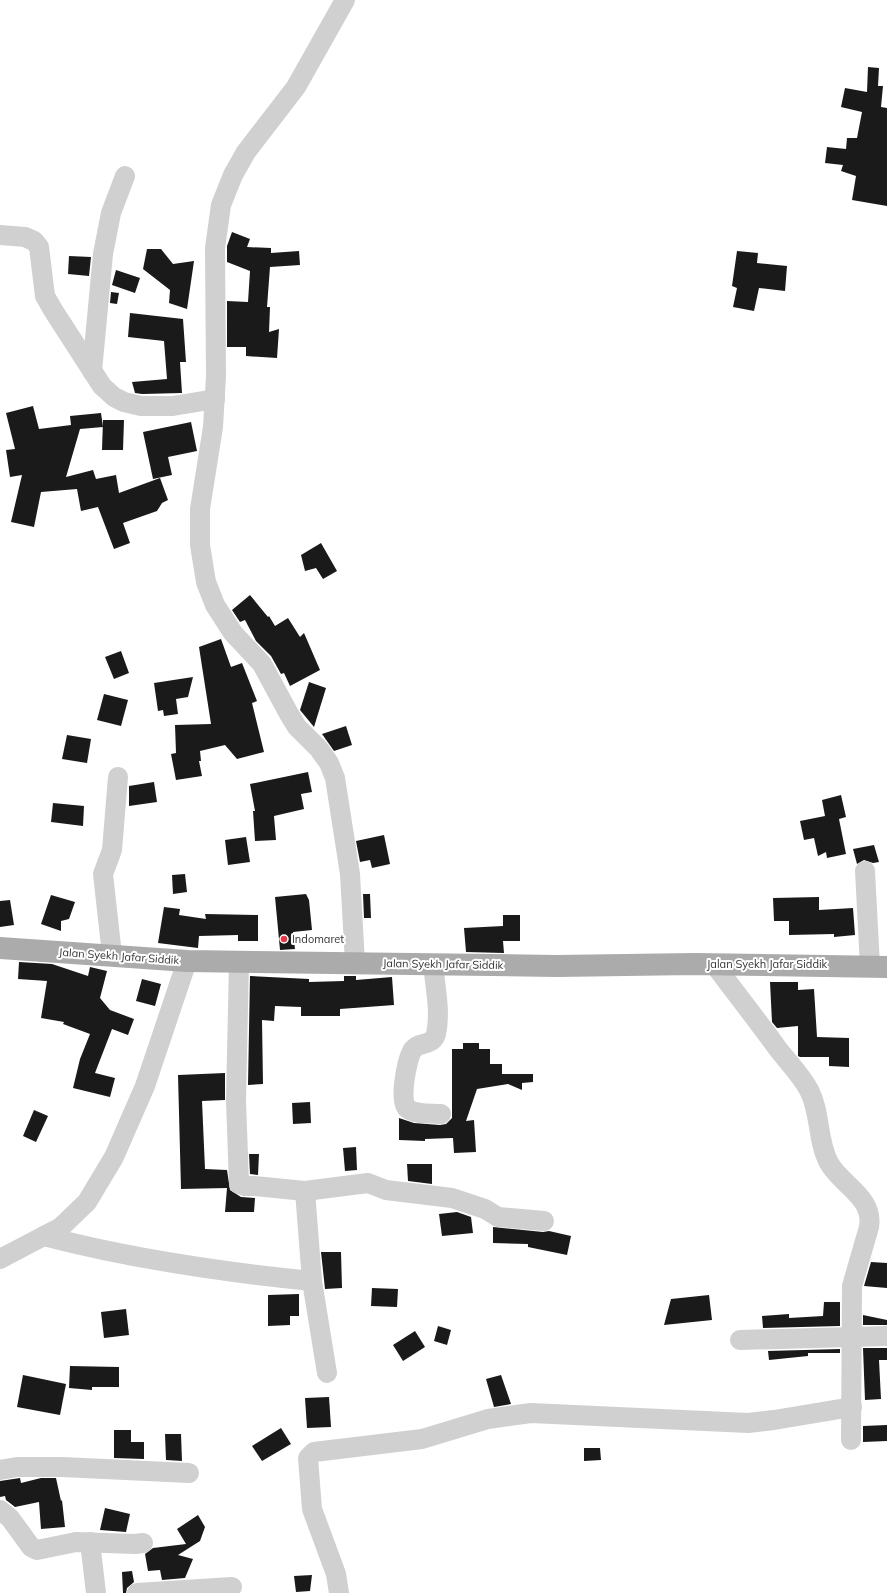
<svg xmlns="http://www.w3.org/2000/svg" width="887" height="1593" font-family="Mulish,sans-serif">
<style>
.building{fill:#1a1a1a}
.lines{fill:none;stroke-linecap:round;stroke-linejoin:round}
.minor{stroke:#d0d0d0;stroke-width:20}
.major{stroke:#ababab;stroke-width:22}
.poi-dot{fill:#e63946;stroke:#fff;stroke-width:1.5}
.labels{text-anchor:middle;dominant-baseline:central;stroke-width:4;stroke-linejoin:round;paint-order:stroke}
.poi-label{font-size:11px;fill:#333;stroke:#fff;text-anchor:start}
.street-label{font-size:11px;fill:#333;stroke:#fff}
</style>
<rect width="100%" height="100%" fill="#fff"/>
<g class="building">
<path d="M868,67l11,1 -1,18h5l-2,21 6,1v98l-35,-6 4,-24 -15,-5 2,-6 -18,-2 2,-16 19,2 1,-11h10l5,-26 -21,-5 4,-19 22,4z"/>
<path d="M232,232l18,7 -3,8 24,1v5l28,-2 1,14 -30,2 -3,40h3l-1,25 10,-3 -2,29 -31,-2v-9h-19v-46l21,1 2,-31 -23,-9v-16z"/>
<path d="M147,249h14l12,15 21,-3 -7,48 -18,-6 1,-13 -27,-21z"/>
<path d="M737,251l21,2 -1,10 30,3 -2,25 -26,-3 -5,23 -21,-4 4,-19 -5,-2z"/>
<path d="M69,256l22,1 -2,19 -21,-2z"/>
<path d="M116,270l24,8 -5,15 -23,-8z"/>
<path d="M111,292l8,1 -2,11 -7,-1z"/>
<path d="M130,313l53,6 3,43h-6l2,31 -40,1 -7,-1 -3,-11 35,-3 -3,-38 -36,-4z"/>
<path d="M33,406l6,23 32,-4 -1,-9 31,-3 2,14 -23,2 -14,48 27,-7 3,9 20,-4 3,18 41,-15 8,22 -6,3 -5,8 -34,12 7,20 -16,6 -16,-42 -17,4 -4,-22 -36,3 -7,35 -23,-5 11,-47 -12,2 -4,-27 9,-1 -9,-36z"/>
<path d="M103,420h21l-1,30h-21z"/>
<path d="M191,422l6,29 -29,6 4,18 -19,4 -10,-47z"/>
<path d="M321,543l16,28 -14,8 -7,-11 -11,3 -4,-16z"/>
<path d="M250,595l18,22 1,-1 6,10 13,-8 12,19 4,-4 16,37 -30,16 -6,-13 -3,1 -10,-18 -15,-15 -11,-21 -5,2 -8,-12z"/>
<path d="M221,639l10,28 11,-4 15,38 -5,2 12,49 -27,7 -12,-14 -25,6 1,10h-2l3,15 -26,4 -5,-26 5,-1 -1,-28 36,-1 -12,-77z"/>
<path d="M121,651l8,22 -15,6 -9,-22z"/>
<path d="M193,677l-5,20 -12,2 2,15 -14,2 -1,-6 -5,1 -4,-28z"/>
<path d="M309,682l17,6 -12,39 -14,-17z"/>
<path d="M104,694l24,6 -7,26 -24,-6z"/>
<path d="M346,726l6,19 -18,6 -12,-17z"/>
<path d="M67,735l24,4 -4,24 -25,-4z"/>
<path d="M308,772l4,20 -11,2 3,15 -30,7 2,24 -21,1 -2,-30h2l-5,-27z"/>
<path d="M154,782l3,20 -28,4v-20z"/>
<path d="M841,795l5,22 -7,2 7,35 -19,4 -1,-6 -8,4 -4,-18 -10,2 -4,-19 25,-5 -3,-16z"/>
<path d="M53,803l31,3 -1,20 -32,-4z"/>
<path d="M384,835l6,29 -18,4 -2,-8 -10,2 -4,-21z"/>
<path d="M246,837l4,25 -22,3 -3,-25z"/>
<path d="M874,845l5,17 -6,1 -9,-3 -7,4 -4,-15z"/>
<path d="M185,874l2,18 -14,2 -1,-19z"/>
<path d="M306,894l3,6 3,30 -19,2 2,17 -15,1 -5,-53z"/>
<path d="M363,894h7l1,24h-7z"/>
<path d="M51,895l24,7 -6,17 -8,2v10l-20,-7z"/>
<path d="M819,897v13l34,-2 2,27 -21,2v-3l-45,1v-14h-15l-1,-23z"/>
<path d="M10,900l4,25 -14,2v-26z"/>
<path d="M164,907l16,2 -1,6 27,4 -1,-5 53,1v26h-20v-6l-39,1 -1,12 -40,-5z"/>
<path d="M503,915h17v26h-17l1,12 -38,-1 -2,-24 39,-2z"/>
<path d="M19,962l33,2 36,12 2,-9 17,4 -7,27 10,12 24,9 -6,16 -16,-6 -17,44 20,5 -5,19 -37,-9 7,-29 10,-25 -27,-10 1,-2 -23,-4 6,-37 -29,-2z"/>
<path d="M250,976l59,3v3l35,-1v-5h12v4l36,-3 2,28 -54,4v7h-39v-9l-26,-1 -1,15 -12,-1 1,64 -15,1z"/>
<path d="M142,979l19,5 -6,22 -19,-5z"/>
<path d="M770,982h28v8l16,-1 3,48 32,1v29l-20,-1v-9h-29l-2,-1v-30l-21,2 -5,-6z"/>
<path d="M463,1043h16v6h11v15h12v10h31v8l-11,1v7l-14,-6 -31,5 -11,32 8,-1 2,32 -22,1 -1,-15 -28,1v2l-26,-1v-22l15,5 26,2 6,-1 6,-6v-69h11z"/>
<path d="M225,1073v27l-23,1 3,68 22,1 3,20 11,7 14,1 -1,14h-29l2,-24 -46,1 -3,-114z"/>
<path d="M310,1102l1,21 -18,1 -1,-21z"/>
<path d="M34,1110l14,6 -12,26 -13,-6z"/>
<path d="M356,1147l1,23 -12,1 -2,-23z"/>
<path d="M249,1154h10l-1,21 -8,-1z"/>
<path d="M407,1164h25v20l-24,-3z"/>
<path d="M457,1212l14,5 2,16 -31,3 -3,-22z"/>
<path d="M493,1227l50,5 6,-1 22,5 -4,19 -39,-8v-3l-35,-1z"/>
<path d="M321,1252h20l1,36 -17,1z"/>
<path d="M871,1262l16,1v25l-23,-2z"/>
<path d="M372,1288l26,1 -1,18 -26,-1z"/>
<path d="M299,1294v22h-9v9l-22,1v-31z"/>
<path d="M709,1295l3,25 -48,5 7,-26z"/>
<path d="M824,1302h16v24l-77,2 -1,-12 27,-2v4l34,-2z"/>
<path d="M126,1309l3,26 -25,3 -3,-26z"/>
<path d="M863,1315l24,5v5h-24z"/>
<path d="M438,1326l13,4 -4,15 -13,-4z"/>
<path d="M415,1331l10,16 -22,14 -10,-16z"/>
<path d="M863,1348h24v12h-8l2,39 -16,1z"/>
<path d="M840,1349v4h-32v3l-39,4 -1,-9z"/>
<path d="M70,1366l49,1v20h-27v3l-23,-2z"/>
<path d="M23,1375l43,9 -6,31 -43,-8z"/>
<path d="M501,1375l10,29 -17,3 -8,-28z"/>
<path d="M329,1397l2,30 -24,1 -2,-30z"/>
<path d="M887,1425v16l-24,1v-16z"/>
<path d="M281,1428l10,16 -29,17 -10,-15z"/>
<path d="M114,1430h17v12h13v17l-30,-1z"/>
<path d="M165,1434h16l1,27 -16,-1z"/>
<path d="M584,1448h16l1,12 -17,1z"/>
<path d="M20,1478l1,5 20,-5h15l5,23 1,-1 3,27 -24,2 -2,-27 -24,5 -9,-7 -1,-4 -5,1v-16z"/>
<path d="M105,1508l25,6 -4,18 -26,-2z"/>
<path d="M198,1515l7,12 -5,14 -22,14 15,4 -8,19 -23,2 -2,-10 -12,1 -3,-17 8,-6 33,-4 -9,-15z"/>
<path d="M132,1571l2,11 -7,6 -1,5h-3l-1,-21z"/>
<path d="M312,1575l-2,16 -14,1 -2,-16z"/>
</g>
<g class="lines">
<g class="minor">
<path d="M345,0l-49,87 -50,65 -13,23 -12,30 -6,43 1,128 -3,51 -13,82v36l6,37 9,23 18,28 29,31 27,50 8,13 22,22 10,14 6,15 15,96 5,89"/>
<path d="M0,235l25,2 9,4 5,6 6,49 8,14 49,76 12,11 10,5 17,4h32l42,-7"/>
<path d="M92,371l11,-117 8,-41 14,-37"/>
<path d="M865,871l5,95"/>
<path d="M112,955l-9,-81 9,-24 6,-73"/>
<path d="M239,962l-3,138 3,84 6,2h9l51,5 63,-8 18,7 66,8 33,11 13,8 46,4"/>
<path d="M433,964c2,22 8,49 3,70 -4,13 -18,7 -24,17 -5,9 -14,52 -4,58 9,6 24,4 33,5"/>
<path d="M714,964c21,28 43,56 64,85 10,13 23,26 31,41 12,23 8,51 20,73 13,23 45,34 40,64l-17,59 -1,154"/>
<path d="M305,1191l7,90 15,92"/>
<path d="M44,1236c88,23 177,36 268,45"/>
<path d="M0,1259l61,-32 26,-25 27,-45 31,-71 42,-125"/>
<path d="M740,1340l147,-4"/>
<path d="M0,1470l17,-3h45l127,6"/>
<path d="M0,1510l10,8 21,29 6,3 39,-8 59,2 8,-1"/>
<path d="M90,1542l6,51"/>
<path d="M137,1593l95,-6"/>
<path d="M339,1593l-3,-19 -24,-65 -4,-51 6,-6 108,-13 66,-20 43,-6 217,10 26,-3 78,-13"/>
</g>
<path class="major" d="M0,948l187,13 370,5 137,-2 193,3"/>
</g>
<circle class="poi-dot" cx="284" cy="939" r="4"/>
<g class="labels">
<g class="poi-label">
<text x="292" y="939">Indomaret</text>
</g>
<g class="street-label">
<text transform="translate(119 956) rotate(4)">Jalan Syekh Jafar Siddik</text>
<text transform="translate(443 964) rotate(1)">Jalan Syekh Jafar Siddik</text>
<text x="767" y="964">Jalan Syekh Jafar Siddik</text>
</g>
</g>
</svg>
